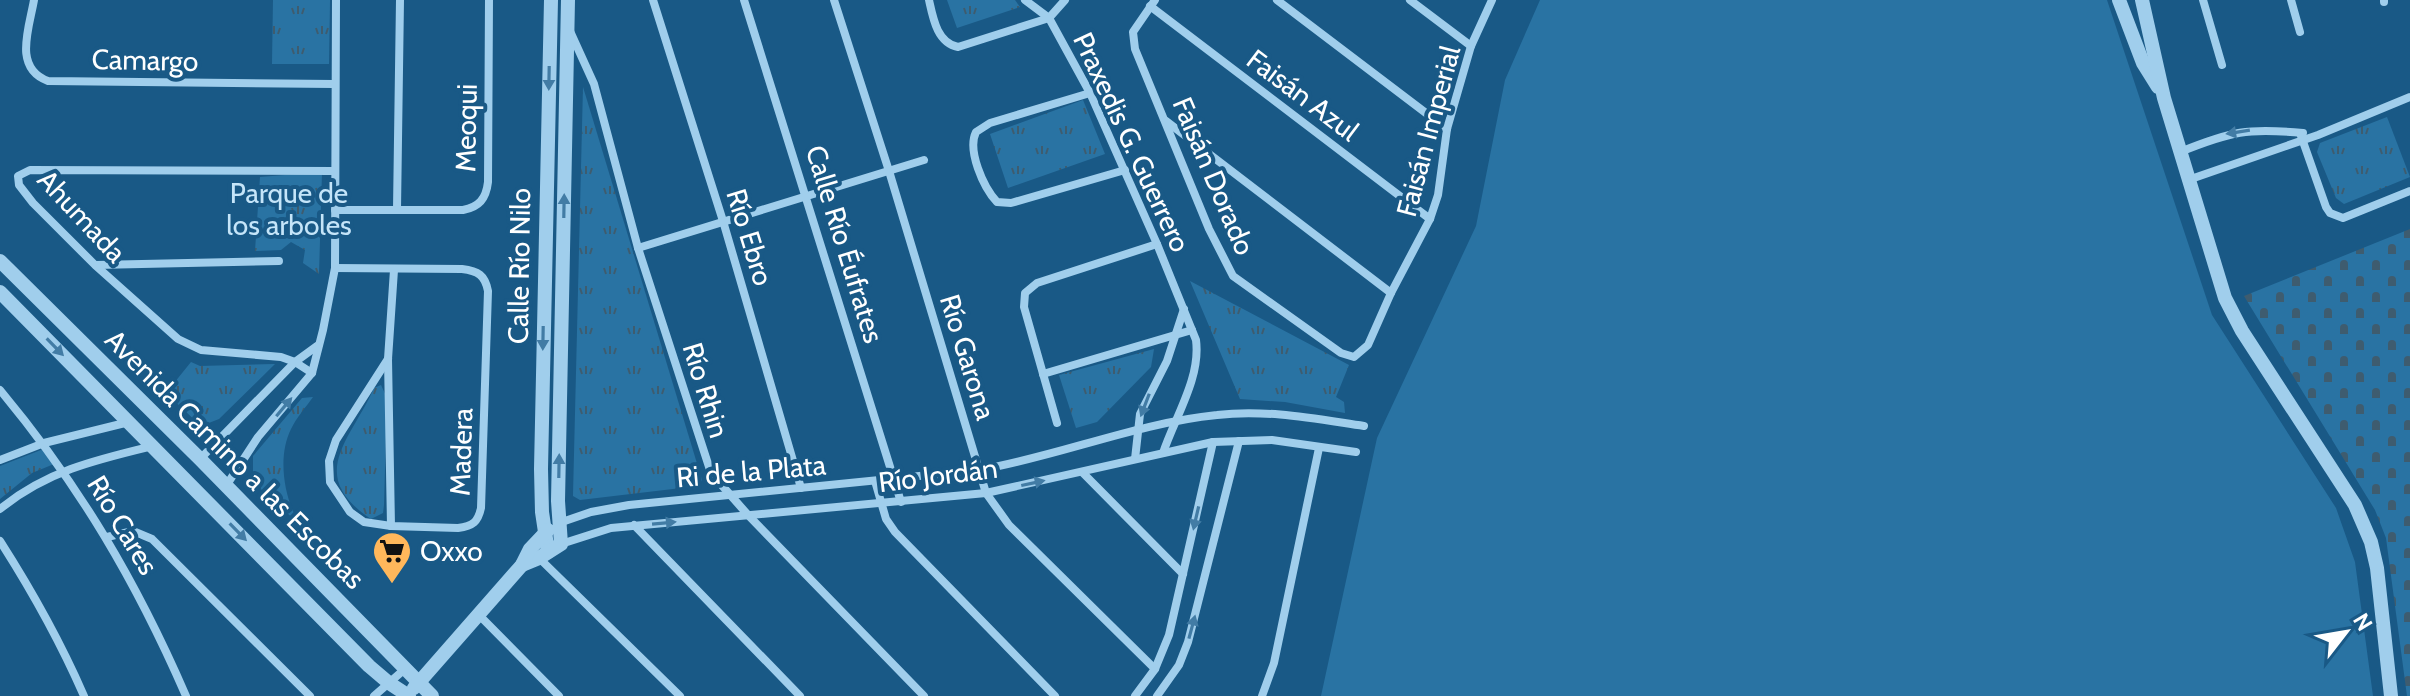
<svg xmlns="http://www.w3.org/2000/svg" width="2410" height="696" font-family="Cabin,sans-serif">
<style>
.grass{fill:#2973a3}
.cemetery{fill:url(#cemetery-stones)}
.park{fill:url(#park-tufts)}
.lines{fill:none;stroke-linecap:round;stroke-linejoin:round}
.minor{stroke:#a0ceec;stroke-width:8}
.tertiary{stroke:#a0ceec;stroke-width:14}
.oneway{fill:#427ca5}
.labels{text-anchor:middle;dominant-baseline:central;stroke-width:8;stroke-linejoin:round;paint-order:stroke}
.street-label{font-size:28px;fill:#fff;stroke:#195986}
.park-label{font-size:28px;fill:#c5e5f9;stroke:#195986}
.poi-label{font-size:28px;fill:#fff;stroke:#195986;text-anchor:start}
</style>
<defs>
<pattern id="cemetery-stones" width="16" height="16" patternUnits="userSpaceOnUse" patternTransform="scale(2)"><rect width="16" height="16" fill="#2973a3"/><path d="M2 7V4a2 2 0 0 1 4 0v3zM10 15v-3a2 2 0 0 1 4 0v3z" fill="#3e5c6f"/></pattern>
<pattern id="park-tufts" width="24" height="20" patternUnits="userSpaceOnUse" patternTransform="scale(2)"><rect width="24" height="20" fill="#2973a3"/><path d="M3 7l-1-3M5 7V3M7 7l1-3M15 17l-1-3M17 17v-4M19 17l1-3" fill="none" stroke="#3e5c6f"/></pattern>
</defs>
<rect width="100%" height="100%" fill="#195986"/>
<path class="grass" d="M1540,0h567l105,315 124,193 19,54 18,134h-1052l56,-258 99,-212 29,-146z"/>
<path class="cemetery" d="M2410,229v467h-3l-21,-158 -11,-28 -131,-214z"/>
<g class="park">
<path d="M273,0h57l-1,64h-57z"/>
<path d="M947,0h68l5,7 -63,21z"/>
<path d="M583,87l119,393 -4,6 -118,14 -7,-4z"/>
<path d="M1083,100l22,54 -97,34 -18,-54z"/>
<path d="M2387,117l23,60 -66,27 -8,-6 -19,-46 3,-9z"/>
<path d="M322,172l-3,102 -16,-11 2,-13 -14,-8 -10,8 -26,1 5,-74z"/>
<path d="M1190,281l159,84 -13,32 8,5 1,11 -60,-11 -45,-3z"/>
<path d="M1154,349l-3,18 -54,55 -21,6 -17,-53z"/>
<path d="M191,362l9,4 75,-2 -56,55 -18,7 -35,-33z"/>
<path d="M381,385l6,13 -3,107 -1,8 -12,6c-66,-44 -20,-79 3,-131z"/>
<path d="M313,397c-7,10 -17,21 -22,32 -14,28 -7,69 8,94l-36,-30 -10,-22v-15l49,-58z"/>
<path d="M41,450l13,3v11l-22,9 -32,26v-33z"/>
</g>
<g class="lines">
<g class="minor">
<path d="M34,0c-5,29 -21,68 14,81l286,3"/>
<path d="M653,0l70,221 78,267"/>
<path d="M744,0l157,502"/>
<path d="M834,0l55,171 97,322 23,32 146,144"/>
<path d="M929,0c4,18 8,43 29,47l91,-29 16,-18"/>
<path d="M1025,0l24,18 41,75 67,151 39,96c5,38 -21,77 -33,113"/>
<path d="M1155,0l-22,32 2,17 74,180 24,47 108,77 13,4 14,-12 23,-52 39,-74 8,-24 9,-66 24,-83 21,-46"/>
<path d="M1277,0l170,129"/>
<path d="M1410,0l61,46"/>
<path d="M2203,0l19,65"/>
<path d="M2291,0l9,32"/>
<path d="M2384,0v2"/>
<path d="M1150,6l280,213"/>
<path d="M569,29l25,55 44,164 73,225 37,42 176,181"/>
<path d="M1090,93l-100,30 -14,9c-9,18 7,55 21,70l14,1 114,-33"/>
<path d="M1166,121l225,172"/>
<path d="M2300,133l26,74 4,6 13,5 67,-27"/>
<path d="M2180,152c52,-21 67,-24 123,-19"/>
<path d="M2188,180l130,-45 92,-38"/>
<path d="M397,209l3,-209"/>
<path d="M335,210h128c16,-3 23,-11 25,-28l1,-182"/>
<path d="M638,248l286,-88"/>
<path d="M96,265l183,-4"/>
<path d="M335,268l127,1c16,2 23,6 26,22l-7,217c-3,14 -8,18 -23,20l-67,-2 -27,-4 -14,-10 -20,-30 -1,-21 7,-21 52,-81"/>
<path d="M312,373l-17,-11 -14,-5 -80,-7 -23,-11 -83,-74 -62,-62 -14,-18 -1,-9 12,-6 304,1"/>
<path d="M1043,374l149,-44"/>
<path d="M0,390c80,96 136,191 186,306"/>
<path d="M1057,423l-33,-116 1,-14 12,-10 120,-39"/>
<path d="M200,459l95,-97 22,-16"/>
<path d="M1135,459l5,-45 27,-53 17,-52"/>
<path d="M0,460l44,-17 85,-21"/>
<path d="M1083,473l100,101"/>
<path d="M875,481l11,38 9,13 160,164"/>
<path d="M226,486l32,-49 54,-64 11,-43 12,-62 1,-268"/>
<path d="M0,509c47,-38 95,-49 153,-63"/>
<path d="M559,523l32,-11 38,-7 350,-35c80,-14 158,-47 238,-55 49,-6 99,4 147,11"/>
<path d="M634,525l166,171"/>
<path d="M391,526l-3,-167 6,-89"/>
<path d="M107,537l26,-6 19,8 158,157"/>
<path d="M0,541c32,50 60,100 84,155"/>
<path d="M561,544l50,-16 375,-35 227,-51 59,-2 84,12"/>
<path d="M538,557l142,139"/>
<path d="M478,614l81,82"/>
<path d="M374,696l32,-28"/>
<path d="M1135,696l20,-27 14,-34 44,-193"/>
<path d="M1157,696l22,-31 9,-23 51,-201"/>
<path d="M1262,696l12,-33 45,-215"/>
</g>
<g class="tertiary">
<path d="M2119,0l24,63 15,24"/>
<path d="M2142,0l22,98 61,200 17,33 113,174 16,37 6,26 14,128"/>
<path d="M0,261l200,198 232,237"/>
<path d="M0,292l369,374 20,17 20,13"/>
<path d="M548,552l-6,-40 -1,-43 10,-469"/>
<path d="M522,565l17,-7 22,-14 -3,-43 10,-501"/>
<path d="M414,688l108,-123 8,-16 18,-19"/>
</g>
</g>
<defs><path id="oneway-solid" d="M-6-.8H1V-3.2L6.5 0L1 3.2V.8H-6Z" transform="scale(2)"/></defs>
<g class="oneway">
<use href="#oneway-solid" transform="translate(549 78) rotate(91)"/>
<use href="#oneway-solid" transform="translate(2238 132) rotate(171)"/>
<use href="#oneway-solid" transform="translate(564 206) rotate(-89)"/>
<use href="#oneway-solid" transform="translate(543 338) rotate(91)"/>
<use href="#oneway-solid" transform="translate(55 347) rotate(46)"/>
<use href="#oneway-solid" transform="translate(1145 405) rotate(111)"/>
<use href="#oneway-solid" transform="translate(284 407) rotate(-50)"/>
<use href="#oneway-solid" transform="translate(559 466) rotate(-89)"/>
<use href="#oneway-solid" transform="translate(1033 483) rotate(-12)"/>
<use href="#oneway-solid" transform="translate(1196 518) rotate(103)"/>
<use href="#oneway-solid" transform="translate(664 523) rotate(-5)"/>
<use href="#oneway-solid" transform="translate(238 532) rotate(46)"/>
<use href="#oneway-solid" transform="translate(1192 627) rotate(-75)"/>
</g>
<defs>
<g id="supermarket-pin" transform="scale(2)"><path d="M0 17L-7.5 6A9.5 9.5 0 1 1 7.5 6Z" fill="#ffb75b" stroke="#195986"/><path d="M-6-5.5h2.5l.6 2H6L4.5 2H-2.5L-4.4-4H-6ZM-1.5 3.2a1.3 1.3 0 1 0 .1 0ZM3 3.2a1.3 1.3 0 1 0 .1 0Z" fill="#111"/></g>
</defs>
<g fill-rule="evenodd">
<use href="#supermarket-pin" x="392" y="551"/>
</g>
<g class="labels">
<g class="street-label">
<text transform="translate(145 60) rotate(1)">Camargo</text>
<text transform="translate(1303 95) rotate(37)">Faisán Azul</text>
<text transform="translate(466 128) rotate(-89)">Meoqui</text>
<text transform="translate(1428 131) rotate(-75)">Faisán Imperial</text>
<text transform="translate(1132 142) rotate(65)">Praxedis G. Guerrero</text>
<text transform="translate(1214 176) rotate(67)">Faisán Dorado</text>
<text transform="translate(82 216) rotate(47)">Ahumada</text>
<text transform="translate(750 237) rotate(73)">Río Ebro</text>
<text transform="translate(845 244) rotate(73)">Calle Río Éufrates</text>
<text transform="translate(519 266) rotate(-89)">Calle Río Nilo</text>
<text transform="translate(968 357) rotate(73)">Río Garona</text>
<text transform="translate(706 390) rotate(73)">Río Rhin</text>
<text transform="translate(461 452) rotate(-88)">Madera</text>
<text transform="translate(235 459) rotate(45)">Avenida Camino a las Escobas</text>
<text transform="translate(751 471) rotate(-5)">Ri de la Plata</text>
<text transform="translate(938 475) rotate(-7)">Río Jordán</text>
<text transform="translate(123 525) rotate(59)">Río Cares</text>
</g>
<g class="park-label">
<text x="289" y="193">Parque de<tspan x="289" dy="32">los arboles</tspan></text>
</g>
<g class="poi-label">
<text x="420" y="551">Oxxo</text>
</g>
</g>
<g transform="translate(2346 632) rotate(59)" stroke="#195986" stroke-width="6" paint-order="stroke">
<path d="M0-6L14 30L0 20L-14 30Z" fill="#ffffff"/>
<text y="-12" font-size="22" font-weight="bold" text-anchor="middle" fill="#ffffff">N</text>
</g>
</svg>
